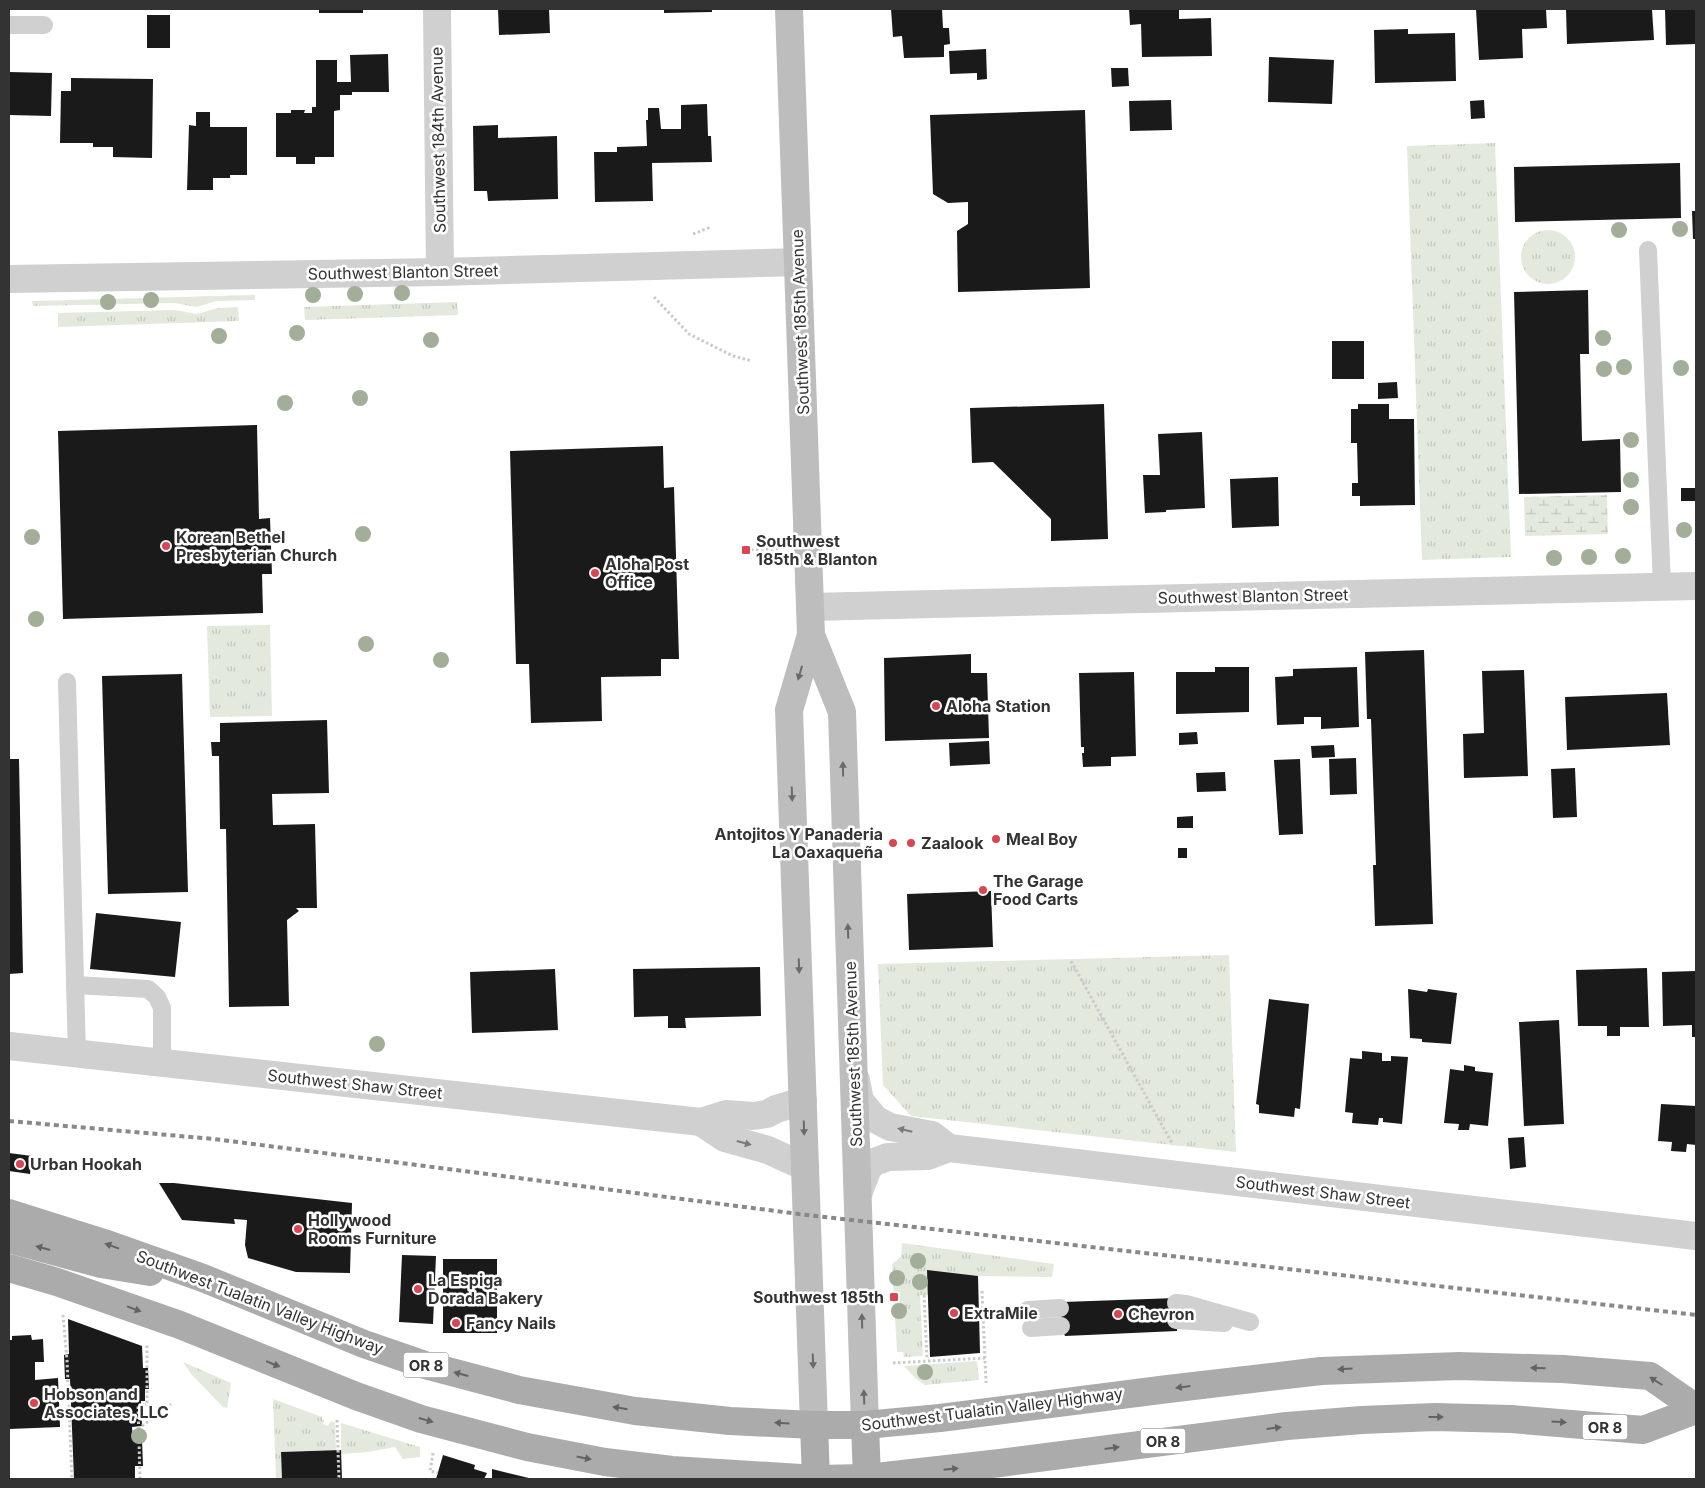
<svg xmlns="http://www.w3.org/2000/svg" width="1705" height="1488" font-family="Inter,sans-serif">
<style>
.grass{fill:url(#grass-tufts)}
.wetland{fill:url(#wetland-marsh)}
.building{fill:#1a1a1a}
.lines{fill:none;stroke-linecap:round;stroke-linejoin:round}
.path{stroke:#cacaca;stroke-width:3;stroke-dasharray:2.5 2.5;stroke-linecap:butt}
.service{stroke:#d0d0d0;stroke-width:18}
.minor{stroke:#d0d0d0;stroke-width:28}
.secondary{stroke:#bdbdbd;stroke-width:28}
.primary{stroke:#ababab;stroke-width:28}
.rail{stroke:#888;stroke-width:4;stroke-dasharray:5 4;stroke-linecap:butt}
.tree{fill:#a2ae97}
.oneway{fill:#6a6a6a}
.oneway2{fill:#7a7a7a}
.oneway3{fill:#636363}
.poi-dot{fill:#d94551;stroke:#fff;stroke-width:2}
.labels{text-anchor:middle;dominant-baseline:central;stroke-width:5;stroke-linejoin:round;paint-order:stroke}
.shield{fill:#fff;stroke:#707070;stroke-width:1}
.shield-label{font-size:15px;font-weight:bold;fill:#333}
.street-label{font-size:16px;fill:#333;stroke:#fff}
.poi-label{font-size:16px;font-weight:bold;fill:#333;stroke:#fff;text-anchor:start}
</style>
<defs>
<pattern id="grass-tufts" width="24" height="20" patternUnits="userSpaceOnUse" patternTransform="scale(1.25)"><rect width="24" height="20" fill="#e3e9dd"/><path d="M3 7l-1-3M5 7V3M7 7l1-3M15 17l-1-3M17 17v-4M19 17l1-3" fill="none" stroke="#c3c8be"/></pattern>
<pattern id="wetland-marsh" width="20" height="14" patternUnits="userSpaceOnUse" patternTransform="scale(1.25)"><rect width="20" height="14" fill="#e3e9dd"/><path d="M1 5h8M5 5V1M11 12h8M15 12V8" fill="none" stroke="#c3c8be"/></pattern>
</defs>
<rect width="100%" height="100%" fill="#fff"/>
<g class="grass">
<path d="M1495,143l16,414 -89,3 -15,-414z"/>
<circle cx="1548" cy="257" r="27"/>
<path d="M255,295v5l-39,1 -19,6 -23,-4 -141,3 -1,-5z"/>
<path d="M457,302l1,13 -153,5 -1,-13z"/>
<path d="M238,307l1,14 -181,6v-14l117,-3 22,4 21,-6z"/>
<path d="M270,625l2,91 -62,1 -3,-91z"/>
<path d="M1229,955l7,197 -325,-36 -28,-31 -5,-121z"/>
<path d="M902,1243l152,21 -2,13 -74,-1 -50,19h-8l3,61 -19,1 -1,-5h-6l-5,-88 9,-7z"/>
<path d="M977,1361l2,19 -54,5 -10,-7 -11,-12z"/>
<path d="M183,1362l48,21 -4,25 -4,-1 -31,-32z"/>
<path d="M273,1399l49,18v2l2,1 -1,4 5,2 3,-5 3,2 1,-2 1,29 -55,2 1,27h-6z"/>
<path d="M341,1423l79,24v10l-17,2 -8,-12 -27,5 -27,2z"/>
</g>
<path class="wetland" d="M1607,495l1,39 -83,2 -1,-39z"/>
<g class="building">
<rect x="319" y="9" width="44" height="4"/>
<path d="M498,9h51l1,24 -51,2z"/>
<path d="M664,9h48v3l-48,1z"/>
<path d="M891,9h51l1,19h6l1,16 -6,1v12l-40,1 -2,-22 -9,1z"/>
<path d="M1129,9h50v10l32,-1 1,38 -70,1 -1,-33 -11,1z"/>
<path d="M1476,9h70l1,19 -25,1 1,29 -44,2z"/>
<path d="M1566,9h86l2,31 -87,4z"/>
<path d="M1665,9h31v35l-30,1z"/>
<rect x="147" y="15" width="23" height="33"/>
<path d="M1408,29v5l47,-1 1,48 -81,2 -1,-53z"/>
<path d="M986,49l1,30 -10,1v-7l-27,1 -1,-23z"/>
<path d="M388,54l1,38h-37v3h-12v15l-6,1v46h-19v7h-19v-7h-20v-44h15v-3h14l-1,3h8v-6h4v-47h21v22h14l-1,-27z"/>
<path d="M1269,57l65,3 -2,44 -64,-2z"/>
<path d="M1111,68h17l1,18 -17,1z"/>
<path d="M9,72l43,1 -1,43 -42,-1z"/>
<path d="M71,78l82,1 -1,79 -39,-1v-10h-20v-4h-33l1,-52h10z"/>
<path d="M1171,100l1,30 -42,1 -1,-30z"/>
<path d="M1484,100l1,18 -14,1 -1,-18z"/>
<path d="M707,104l1,32h3l1,26 -60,1 1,38 -58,1 -1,-50h23v-5l30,-1 -1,-26h2v-12h11l2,21h20v-24z"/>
<path d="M1085,110l5,178 -132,4 -1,-61 11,-7v-22l-20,1 -15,-9 -3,-79z"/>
<path d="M196,112h14v15h37v48h-17v3h-17v12h-26l2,-65 7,1z"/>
<path d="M498,125v13l59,-2 1,63 -70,2 -1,-10h-13l-1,-65z"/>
<path d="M1680,163l1,55 -166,4 -1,-55z"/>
<path d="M1692,211h4v28h-3z"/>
<path d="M1588,290l1,64h-9l2,87 38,-2 1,53 -102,2 -5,-202z"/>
<rect x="1332" y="341" width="32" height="38"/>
<path d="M1397,382l1,16 -20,1v-16z"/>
<path d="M1104,404l4,135 -57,2v-22l-58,-57 -21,1 -2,-55z"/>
<path d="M1358,404h31v15h25l1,86 -55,1v-10h-8v-13h6l-1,-40h-6v-34h7z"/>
<path d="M257,425l2,94 11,-1 2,56h-10l1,39 -200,6 -5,-188z"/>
<path d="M1202,432l3,76 -39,2v2l-21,1 -2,-38h17l-2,-41z"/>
<path d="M663,446l1,42 10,-1 5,172h-18v17l-60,1 1,44 -71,2 -2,-59h-13l-6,-213z"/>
<path d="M1278,477l1,49 -47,2 -2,-49z"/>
<rect x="1681" y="488" width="14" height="13"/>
<path d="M1424,650l9,274 -58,2 -2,-61h3l-5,-146h-4l-2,-67z"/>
<path d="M971,654v19h16l2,65 -104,3 -1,-83z"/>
<path d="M1215,667h34v45l-73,2v-42h39z"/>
<path d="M1357,667l2,60 -38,2v-12h-17v7l-27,1 -2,-48 18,-1v-7z"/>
<path d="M1524,670l4,106 -64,2 -1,-44 21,-1 -2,-62z"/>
<path d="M1134,672l2,84 -25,1v9l-28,1 -1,-14h2v-6h-3l-2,-74z"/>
<path d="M182,674l6,218 -80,2 -6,-218z"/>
<path d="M1667,693l3,52 -103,5 -2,-53z"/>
<path d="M327,720l2,73 -57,1 1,31 42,-1 2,84h-21l3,3 -12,9 2,86 -60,1 -3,-178h-6l-1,-73h-7l-1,-14h9v-19z"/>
<path d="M1197,732l1,12 -19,1v-12z"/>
<path d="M989,741l1,23 -40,2 -1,-23z"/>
<path d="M1334,745l1,12 -23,1 -1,-12z"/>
<path d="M1356,758l1,36 -27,1 -1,-36z"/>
<path d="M9,759h10l4,214 -14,1z"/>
<path d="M1300,759l3,75 -24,1 -5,-75z"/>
<path d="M1575,768l2,49 -24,1 -2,-49z"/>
<path d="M1225,772l1,19 -29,1 -1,-19z"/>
<path d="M1193,816v12h-16v-11z"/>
<rect x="1178" y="848" width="9" height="10"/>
<path d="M991,891l2,56 -84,3 -2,-56z"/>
<path d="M96,913l85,9 -6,55 -85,-8z"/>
<path d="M760,967l1,49 -76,2 1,10h-18v-12l-34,1 -1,-48z"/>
<path d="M1647,968l2,59h-29v9h-13v-10h-29l-2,-56z"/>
<path d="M555,969l3,61 -86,3 -2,-61z"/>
<path d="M1696,971v66h-4v-12l-29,1 -1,-54z"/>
<path d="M1408,989l19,3 1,-3 29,4 -6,51 -29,-2v-3l-12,-1z"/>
<path d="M1269,999l40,5 -9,105 -5,-1 -1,9 -35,-4v-8l-3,-1z"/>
<path d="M1559,1020l5,104 -40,2 -5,-104z"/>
<path d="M1362,1051l20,2v8h9v-5l17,1 -6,67 -19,-2v-4h-4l-1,7 -26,-2 1,-10 -8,-1 5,-54 12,1z"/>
<path d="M1464,1065l11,2v4l18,2 -5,53 -18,-2 -1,6h-11l1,-6 -15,-1 6,-54 14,2z"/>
<path d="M1661,1104l35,2v39l-9,-1 -1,8 -15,-1 1,-9 -14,-1z"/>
<path d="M1524,1137l2,30 -16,2 -2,-31z"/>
<path d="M9,1153l23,3 -2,18 -21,-3z"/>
<path d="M159,1183h15l178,20 -2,70 -54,-1 -48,-14 -3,-13 2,-25 -13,-1 1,5 -53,-4z"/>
<path d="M402,1255l34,1 -3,68 -34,-2z"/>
<rect x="443" y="1259" width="54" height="74"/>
<path d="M927,1270l51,6 2,77 -50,4z"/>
<path d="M1176,1298l1,33 -112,5 -4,-10 -1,-18 3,-6z"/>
<path d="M68,1319l74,27 1,22h5l1,21h-4v12h-4l1,25 -10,1 1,14 9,-1 1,26h-8v13h-61l-4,-100h-5l-1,-24 5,-1z"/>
<path d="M31,1335l1,5 11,-1 1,23h-9v18l23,-2 2,49 -51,2v-89h3v-4z"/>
<path d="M341,1450l1,29h-60l-1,-27z"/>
<path d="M443,1455l32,10 -1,4 13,4 -3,6h-48z"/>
<path d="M492,1469l41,10h-41z"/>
</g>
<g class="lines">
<g class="path">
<path d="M693,234l18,-7"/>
<path d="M654,297l35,37 44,22 19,5"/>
<path d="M746,550l32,-1"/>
<path d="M1071,961l102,184"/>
<path d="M982,1291l4,92"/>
<path d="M924,1295l3,65"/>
<path d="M63,1315l4,45 5,119"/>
<path d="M893,1363l92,-5"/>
<path d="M337,1420l2,59"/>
<path d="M138,1429l33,-25"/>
<path d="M433,1453l-3,18 8,2"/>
<path d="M140,1479l-2,-74h9v-62"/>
</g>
<g class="service">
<path d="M9,25h35"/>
<path d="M1648,250l14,336"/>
<path d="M67,682l10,372"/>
<path d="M75,985l73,4 9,8 5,11v55"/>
<path d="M1176,1303l10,1 64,18"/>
<path d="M1028,1310l32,-2"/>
<path d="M1176,1320l48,3"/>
<path d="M1031,1328l30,-2"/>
</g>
<g class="minor">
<path d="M437,9l3,263"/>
<path d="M9,279l431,-7 358,-10"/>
<path d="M810,607l886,-21"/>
<path d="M9,1046l692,76 25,-8 27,2 14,-2 9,-5 27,-8"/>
<path d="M856,1080l4,21 15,18 15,8 42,8 17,13 747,88"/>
<path d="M701,1122l24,16 43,12 37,17"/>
<path d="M858,1194l10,-26 6,-6 14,-5 40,-1 21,-8"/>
</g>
<g class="secondary">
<path d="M789,9l22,626 -22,75 25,715"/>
<path d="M811,635l31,77 23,713"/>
</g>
<g class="primary">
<path d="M9,1213l95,30 99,35 161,66 61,21 94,25 116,21 95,10 84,4h51l75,-7 228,-29 153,-18 138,-5 104,3 87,7 46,32"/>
<path d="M9,1239l92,25 49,8"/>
<path d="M9,1268l48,14 123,43 176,71 65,23 106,28 78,15 67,8 144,9 51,-1 133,-15 287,-37 75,-6 73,-3 76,2 132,11 53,-20"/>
<path d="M814,1425l2,54"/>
<path d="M865,1425l2,54"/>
</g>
<path class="rail" d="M9,1121l205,18 593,76 889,100"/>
</g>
<g class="tree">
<circle cx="1680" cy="229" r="8"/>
<circle cx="1619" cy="230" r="8"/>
<circle cx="402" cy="293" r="8"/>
<circle cx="355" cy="294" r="8"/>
<circle cx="313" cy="295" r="8"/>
<circle cx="151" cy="300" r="8"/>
<circle cx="108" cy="302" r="8"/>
<circle cx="297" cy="333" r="8"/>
<circle cx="219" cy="336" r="8"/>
<circle cx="1603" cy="338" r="8"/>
<circle cx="431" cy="340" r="8"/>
<circle cx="1624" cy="367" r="8"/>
<circle cx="1681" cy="368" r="8"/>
<circle cx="1604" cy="369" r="8"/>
<circle cx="360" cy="398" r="8"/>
<circle cx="285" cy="403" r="8"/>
<circle cx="1631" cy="440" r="8"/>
<circle cx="1631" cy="480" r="8"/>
<circle cx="1631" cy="507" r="8"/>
<circle cx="1684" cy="530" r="8"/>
<circle cx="363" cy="534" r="8"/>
<circle cx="32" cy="537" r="8"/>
<circle cx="1623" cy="556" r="8"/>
<circle cx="1589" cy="557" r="8"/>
<circle cx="1554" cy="558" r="8"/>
<circle cx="36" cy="619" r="8"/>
<circle cx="366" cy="644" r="8"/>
<circle cx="441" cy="660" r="8"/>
<circle cx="377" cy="1044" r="8"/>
<circle cx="918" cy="1261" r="8"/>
<circle cx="897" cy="1278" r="8"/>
<circle cx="920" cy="1282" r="8"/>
<circle cx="899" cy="1311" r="8"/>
<circle cx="925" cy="1372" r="8"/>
<circle cx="139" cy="1436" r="8"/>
</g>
<defs><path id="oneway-solid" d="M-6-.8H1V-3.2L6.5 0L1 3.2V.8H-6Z" transform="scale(1.25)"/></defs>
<g class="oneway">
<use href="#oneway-solid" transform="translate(800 673) rotate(106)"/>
<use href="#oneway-solid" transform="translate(843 769) rotate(-91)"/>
<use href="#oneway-solid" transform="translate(792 794) rotate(88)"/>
<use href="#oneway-solid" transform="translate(848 931) rotate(-92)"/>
<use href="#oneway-solid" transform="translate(799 966) rotate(88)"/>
<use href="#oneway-solid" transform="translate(804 1128) rotate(88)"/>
<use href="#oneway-solid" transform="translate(862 1321) rotate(-92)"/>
<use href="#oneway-solid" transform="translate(813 1361) rotate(88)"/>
<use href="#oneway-solid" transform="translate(864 1397) rotate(-92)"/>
</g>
<g class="oneway2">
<use href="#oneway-solid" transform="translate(905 1130) rotate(-167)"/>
<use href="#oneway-solid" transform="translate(744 1143) rotate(15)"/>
</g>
<g class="oneway3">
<use href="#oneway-solid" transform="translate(112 1246) rotate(-160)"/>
<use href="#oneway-solid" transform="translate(43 1248) rotate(-165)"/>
<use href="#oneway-solid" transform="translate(134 1309) rotate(20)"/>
<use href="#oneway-solid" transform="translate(273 1364) rotate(22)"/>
<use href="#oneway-solid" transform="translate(1538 1368) rotate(-178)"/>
<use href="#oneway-solid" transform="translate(1345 1369) rotate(177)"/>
<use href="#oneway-solid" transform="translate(461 1374) rotate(-165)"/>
<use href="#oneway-solid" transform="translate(1656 1381) rotate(-148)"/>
<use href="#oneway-solid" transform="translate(1183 1387) rotate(173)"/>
<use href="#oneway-solid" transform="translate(620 1408) rotate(-171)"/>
<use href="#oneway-solid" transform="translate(1436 1417)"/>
<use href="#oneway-solid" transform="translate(426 1420) rotate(16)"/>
<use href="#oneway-solid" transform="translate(1559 1422) rotate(4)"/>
<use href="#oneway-solid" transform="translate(782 1423) rotate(-177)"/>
<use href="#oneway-solid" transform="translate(1274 1428) rotate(-7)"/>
<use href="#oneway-solid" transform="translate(1112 1448) rotate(-8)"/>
<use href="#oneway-solid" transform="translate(584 1458) rotate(11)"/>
<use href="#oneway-solid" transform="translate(951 1469) rotate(-6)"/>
</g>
<g class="poi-dot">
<circle cx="166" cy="546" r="5"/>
<rect x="741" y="545" width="10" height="10" rx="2.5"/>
<circle cx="595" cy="573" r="5"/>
<circle cx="936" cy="706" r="5"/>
<circle cx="996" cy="839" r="5"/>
<circle cx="893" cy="843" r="5"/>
<circle cx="911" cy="843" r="5"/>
<circle cx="983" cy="890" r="5"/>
<circle cx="20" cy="1164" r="5"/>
<circle cx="298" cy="1229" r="5"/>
<circle cx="418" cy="1289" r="5"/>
<rect x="889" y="1292" width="10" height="10" rx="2.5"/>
<circle cx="954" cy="1313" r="5"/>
<circle cx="1118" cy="1314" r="5"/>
<circle cx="456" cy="1323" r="5"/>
<circle cx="34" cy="1403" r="5"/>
</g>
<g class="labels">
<g class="shield">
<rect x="403.5" y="1352.5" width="45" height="25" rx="4"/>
<rect x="1582.5" y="1414.5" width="45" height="25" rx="4"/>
<rect x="1140.5" y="1428.5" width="45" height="25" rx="4"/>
</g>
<g class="shield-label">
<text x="426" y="1365">OR 8</text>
<text x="1605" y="1427">OR 8</text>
<text x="1163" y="1441">OR 8</text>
</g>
<g class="street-label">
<text transform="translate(438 140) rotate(-91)">Southwest 184th Avenue</text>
<text transform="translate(403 272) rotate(-1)">Southwest Blanton Street</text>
<text transform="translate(800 322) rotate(-92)">Southwest 185th Avenue</text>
<text transform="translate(1253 596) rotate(-1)">Southwest Blanton Street</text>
<text transform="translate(853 1054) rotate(-92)">Southwest 185th Avenue</text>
<text transform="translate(355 1084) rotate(6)">Southwest Shaw Street</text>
<text transform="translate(1323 1192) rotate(7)">Southwest Shaw Street</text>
<text transform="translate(260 1302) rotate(21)">Southwest Tualatin Valley Highway</text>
<text transform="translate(992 1409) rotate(-7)">Southwest Tualatin Valley Highway</text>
</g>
<g class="poi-label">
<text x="176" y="537">Korean Bethel<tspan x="176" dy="18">Presbyterian Church</tspan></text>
<text x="756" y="541">Southwest<tspan x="756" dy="18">185th &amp; Blanton</tspan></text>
<text x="605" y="564">Aloha Post<tspan x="605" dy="18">Office</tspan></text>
<text x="946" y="706">Aloha Station</text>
<text x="883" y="834" text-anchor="end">Antojitos Y Panaderia<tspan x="883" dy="18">La Oaxaqueña</tspan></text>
<text x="1006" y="839">Meal Boy</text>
<text x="921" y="843">Zaalook</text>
<text x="993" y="881">The Garage<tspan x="993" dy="18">Food Carts</tspan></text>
<text x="30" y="1164">Urban Hookah</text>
<text x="308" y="1220">Hollywood<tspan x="308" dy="18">Rooms Furniture</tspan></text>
<text x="428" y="1280">La Espiga<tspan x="428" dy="18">Dorada Bakery</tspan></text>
<text x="884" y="1297" text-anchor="end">Southwest 185th</text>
<text x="964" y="1313">ExtraMile</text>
<text x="1128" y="1314">Chevron</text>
<text x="466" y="1323">Fancy Nails</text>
<text x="44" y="1394">Hobson and<tspan x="44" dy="18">Associates, LLC</tspan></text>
</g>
</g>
<rect width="1705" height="1488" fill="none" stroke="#333333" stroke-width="20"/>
</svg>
